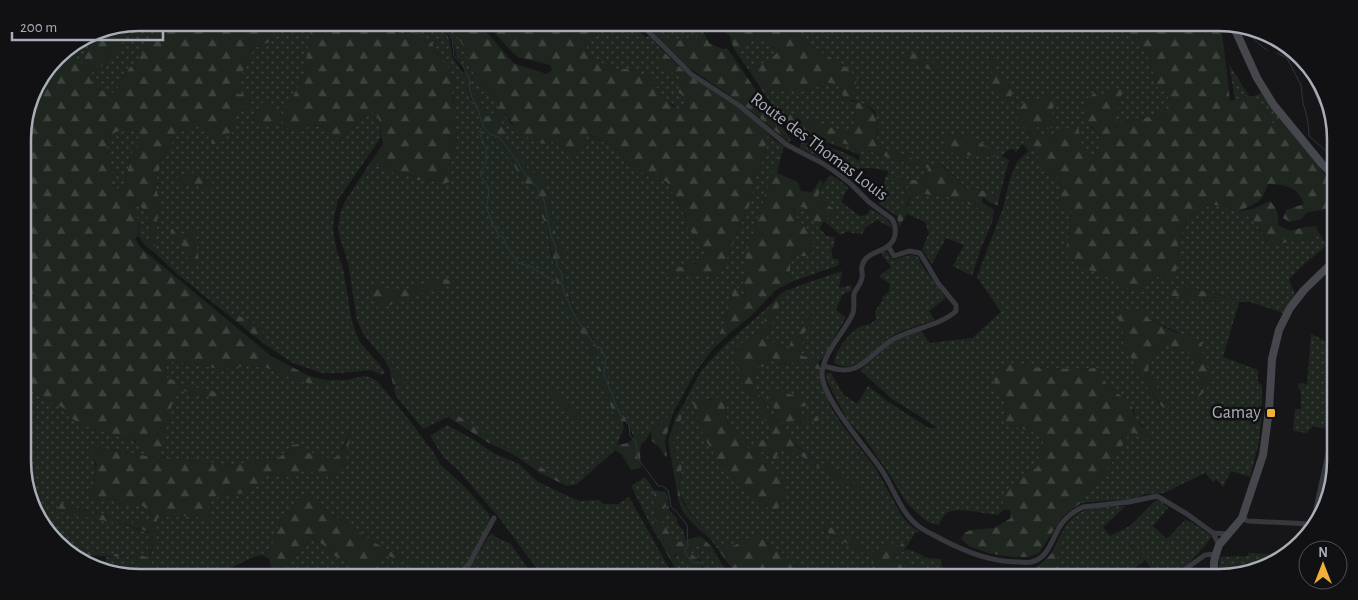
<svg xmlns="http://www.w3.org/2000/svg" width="1358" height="600" font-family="'Alegreya Sans',sans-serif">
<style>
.grass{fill:url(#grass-dots);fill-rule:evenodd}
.forest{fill:url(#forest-firs);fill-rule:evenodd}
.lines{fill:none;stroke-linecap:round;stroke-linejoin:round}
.stream{stroke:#2c353c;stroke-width:1}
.street{stroke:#37383d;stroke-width:5}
.secondary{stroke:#45474d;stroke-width:8}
.poi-dot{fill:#f2b134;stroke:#111113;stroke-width:2}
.labels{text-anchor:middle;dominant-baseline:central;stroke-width:5;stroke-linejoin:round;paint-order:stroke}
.street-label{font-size:18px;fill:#a8adb8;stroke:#111113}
.poi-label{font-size:18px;fill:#a8adb8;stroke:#111113;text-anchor:end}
.rim{fill:none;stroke:#a8adb8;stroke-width:2.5}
</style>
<defs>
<pattern id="grass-dots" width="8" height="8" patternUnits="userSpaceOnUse" patternTransform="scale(1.25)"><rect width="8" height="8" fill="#1e261f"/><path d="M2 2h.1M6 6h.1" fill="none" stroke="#3c433d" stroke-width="1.8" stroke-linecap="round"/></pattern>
<pattern id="forest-firs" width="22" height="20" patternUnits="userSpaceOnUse" patternTransform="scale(1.25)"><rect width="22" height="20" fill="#1e261f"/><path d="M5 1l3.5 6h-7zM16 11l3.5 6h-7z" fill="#3c433d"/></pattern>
</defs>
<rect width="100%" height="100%" fill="#161618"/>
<g class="grass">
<path d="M136,23h20c-1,3 -1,8 -2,11 -7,22 -32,35 -37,57l-9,4 -16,-13 -5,-7 14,-8 21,-24z"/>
<path d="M273,23h38l-6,48 -12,26 -11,19 28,11c12,-4 20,5 29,12l5,-2 16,-17 11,-8 7,3 3,22 -43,63 -4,18 -1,12 4,21 6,17 9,54 7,19 20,23 6,8 -3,3 -10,-5 -32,3h-18l-29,-10 -30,-20 1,-8 -13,-14 -11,-3 -19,-9 -44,-35 -20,-19 -3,-7 3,-25 2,-24 -4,-15 6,-21 9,-17 13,-19 19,-4 8,15 7,6 21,-33 11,-2 -13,-14 5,-19 13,-28 7,-2zM264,101l1,26 -13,-9z"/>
<path d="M399,23h41l3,2 7,16 2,16 11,16 -1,1 8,24 7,10 3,15 31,38 14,22 10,6 3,7 4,21 5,9 4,28 14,49 27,51 4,-6 -5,-15 -11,-13 -9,-18 -4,-12 -2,-18 -6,-13 3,-12 -5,-6 -4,-18 -2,-18 -3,-8 -1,-9 -6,-9 -15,-12 -21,-28 1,-8 -8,-14 7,-4 6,11 52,23 2,7 12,-1 11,-19 30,16 6,11 9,4 14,11 11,2 9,4 20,38 -1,6c8,8 13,18 21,27l-10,11 -6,-2 -6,5h-12l-7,10 32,-3 21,3 32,-76 4,-23 8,-18 5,-27 6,7 10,6 -3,11 -4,1 -26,83 -4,28 -4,14 2,10 -2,5 -8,-13 -3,7 -1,10 -8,24 -12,25 -16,22 -22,40 -22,19 -17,5 -23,-47 -5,-19 -5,-5 -1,17 6,11 9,23 4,5h3l2,5 -9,23 -38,34 -10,2 -5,-9 -14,-4 -9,-8 -22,-14 -14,-5 -52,-34 -3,5 -25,12 -27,-33 -2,-7 1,-4 9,-1 -17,-28 -14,-10 -9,-11 -7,-15 -9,-57 -8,-25 -2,-10 2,-14 4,-11 26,-40 14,4 7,5 22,4 16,5h10l5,3 3,-14 5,-10 5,-23 -4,-25 1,-13 -2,-5 3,-13 -7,-13 -4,-5 -5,-3 -2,-8 -23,-19 -7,2 -9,-1z"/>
<path d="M446,23h5l7,15 6,9 7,22 10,14 10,9 9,12 -2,6 -11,7 -6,-11 -2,-10 -5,-6 -8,-20 -10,-15 -3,-15z"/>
<path d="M560,23h39c-4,1 -8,5 -11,7 -4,1 -5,0 -9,-1 -9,-2 -12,2 -19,-6z"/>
<path d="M605,23h30v4l10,10 5,-1 13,15 -3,5 23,22 2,4 -6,-2 7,18v6l-7,7 -6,-7 -6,-3 -19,-25 -5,-1 -14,-6 -11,2 -28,-14 -6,-17c9,-4 18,-7 21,-17z"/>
<path d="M649,23h17l5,5 5,-5h17l11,10 -9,6 -8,-1c-14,10 -29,-6 -38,-15z"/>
<path d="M740,23h381l10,11 6,4 5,6 7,15 9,28 7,6 9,13 -22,11 -16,1 -4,3 -9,1 -10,6 7,-30 4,-8 -34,37 11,9 -3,18h-14l-28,-18 -14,1 -7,-7 2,-3h15v-12l2,-10 -27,25 7,11h-9l-9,11 -3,-3 -5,1 -6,6 7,4 -10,38 -13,-7 -18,-2 -27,-25 -6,2 -59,-20 2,-17 -3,-17 -5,-5 -16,-7 -5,1 7,3 -3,24 -3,6 -59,-20 -8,6 -19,-27 13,-3h35l12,-8 15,3 5,15 1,-34 -7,-3 -20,-13 -31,-24 -7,1 -16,6 -8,-5 -9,1z"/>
<path d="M94,31l-13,35 -7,-3 12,-27z"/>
<path d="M761,37l5,7 14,6 -12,11 -12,6 -6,5 -14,-20 11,-10z"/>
<path d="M1229,64l20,32 -6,4h-8z"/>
<path d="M1261,93l22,28 -10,3 -12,-21 -7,-7z"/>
<path d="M132,128l7,6 -1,13 -8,13 -5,21 -5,12c-5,-6 -5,-12 -7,-19 -3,-13 -8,-21 -5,-36l8,-6z"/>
<path d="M802,133l47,12 7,6 10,-1 32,11 32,7 -3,3 -1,10 -25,-2 -13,-5v-3l-16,-3 -22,1 -20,-6 -30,-15 1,-6c14,1 49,9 58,20l1,-7c-19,-7 -42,-19 -62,-16l-3,-5z"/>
<path d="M1046,145l-5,25 17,8 3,9v23l12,-2 -6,34 82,39 4,-3 8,-2 18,-17 -1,-20 5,-6 3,-14 16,-9 9,-6c13,3 30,7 42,16 6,6 11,17 16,24h9l43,-8 6,9 -27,23 -11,11 6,15 -12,19 -33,-11h-11l-16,55 35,13v11l4,5v26l-3,30 -9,35 -19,-6 -8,16 -7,-8 -3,3 -8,-9 -41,20 -18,1 -15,6 -29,1 -21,2 29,-38 4,-5 17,-30 13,-3 -8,-7 -2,-10 -11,-14 -13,-8 -5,-6 -7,-14 -27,1 -43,-2 -11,-5 -22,9 4,23 8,10c0,7 -3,14 -1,21l15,3 24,8 -6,22 -1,10 -13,4 -19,20 -3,11v7l-5,5c-12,-1 -40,-8 -49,-3 -6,3 -8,8 -10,13l-11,-3 -10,-8 -12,-12 -16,-27 -27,-39 -15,-15 -21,-40 -1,-8h5l12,21 14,10 11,-18 19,15 42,27h9l-47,-30 -31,-28 30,-26 13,-7 17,-7 10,13 42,-5 29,-26 -24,-35 26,-69 7,-29 7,-17 11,-11zM1185,287c17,3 33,6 49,13l-26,2 -39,-7zM1144,312l3,6 34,16 34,44 -20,23 7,-21 -7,-10 -1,-16 -22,-6 -6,-5 -18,23 1,10 13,19v13l-24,-35 -8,-18 -6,-8 -1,-14z"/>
<path d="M831,175l12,8 5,5 -7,14 19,14 6,-1 5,-6c8,5 19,9 21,19l-15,-8 -11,7 -4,7 -10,-1 -3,-2 -9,4 -16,-14 9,-8 4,-2 -10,-6 -9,-9c5,-10 5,-14 13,-21z"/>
<path d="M1326,176l9,6v25l-11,-13 4,-9z"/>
<path d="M885,179l14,5 11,1 -4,6 -4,19 -7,-1 2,7 -18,-12z"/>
<path d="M919,192l14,4 9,-1 29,10 22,10 -1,8 -11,25 -9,28 -19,-10 11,-21 -18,-7 -14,26 -10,-15 7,-16 -4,-11 -18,-8c3,-14 -3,-13 12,-22z"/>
<path d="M138,206c3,1 5,2 7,5 5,6 7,25 3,32 -14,-7 -8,-7 -9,-21 -1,-5 -6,-10 -9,-15z"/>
<path d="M803,207l10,14 14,15 8,1 -1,9 -3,4 2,9h5l1,6 -48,17 -1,-14 1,-9 24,-12 -10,-20 -8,-9 -4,-9z"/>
<path d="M886,251l7,9c9,-2 16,-8 25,-3l5,10 23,31 -17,13 6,9c-15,5 -31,9 -44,17 -20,12 -31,39 -57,26 2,-13 15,-32 28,-37 6,-2 9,-1 14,-7l-1,-8 8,-11 -1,-3 7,-5 1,-8 -11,-8 12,-9 -10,-14z"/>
<path d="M842,271l-3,17 12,-3 1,5 -10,5 -6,15 10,7 -23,41 -6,4v-7c-9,2 -12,4 -18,-5l4,-8 -1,-6 13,-18 -22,17 -5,15 -22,-11 19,-48 16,-6z"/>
<path d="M23,280l14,11 -14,17z"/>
<path d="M772,303l-8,19 -2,8 -14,8 -7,43 16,20 9,20 4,2c-2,6 0,11 -1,18l-10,-1 -3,-3 -1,11 -2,3c15,-1 11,4 23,9l1,-5 6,-5 17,5 46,30 12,3 1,-2 -11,-7 -9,-9 -16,-6 -29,-20 -3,-7 -18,-16 5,-1 8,5 12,-4 4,3 2,-7 -17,-23 -13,-4 -4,2 5,20 -4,3 -7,-13 -10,-17 4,-19 9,-4 4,-6 8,9c7,-1 15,-4 21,-3 8,1 12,8 21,7v13l11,27 11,17 33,43 26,47 8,9 10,7 -5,1 -6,10 -6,-1 -4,5 -23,7 -48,-27 -5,4c19,8 35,19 53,29l-4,7 -4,10c-20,0 -43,4 -61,-4 -10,-5 -20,-15 -28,-23h-6l-7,-8 -28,1 -7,4 -14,1 -25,-33 -12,-20 -1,-11 3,-15v-5l-7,-2c2,-9 -4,-17 -2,-24 0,-3 3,-5 4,-7 3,-8 6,-16 5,-24 7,-12 13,-27 21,-38 20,-25 46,-44 69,-66zM725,398l1,19 5,12 14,17 21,19 20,33 -12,14c-24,-17 -51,-43 -66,-68 -3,-7 -6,-15 -10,-22l10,-23 7,1z"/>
<path d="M1311,334l24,12v85l-22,-5 -6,7 -14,-2 2,-22h6v-19l-2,-1 -1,-6 9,1z"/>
<path d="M168,362l24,1 26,6 30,-3 17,1 10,5 49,12 4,-4h18l19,-4 7,2 6,4 32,39 24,32 6,11 25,23 24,27c1,3 1,4 0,8 -1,9 -22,45 -30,50 -4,3 -9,5 -14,5l-65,-31 -61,-41 -3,-8 -18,1 -8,17 -10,6 -9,27 -9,7 -8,2 -44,20 -21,-2 -34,-6 -6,-11 -59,-6 -7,-3 -16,-1 -20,-16 -23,-55 -1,-91 28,16 12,6 8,10 51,20 11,1 2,4 44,-54 10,4 33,5 -40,-12 -6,-5 -11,-4 1,-11zM350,430l-7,36 -13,13 -3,-6h-14l-5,-5h-5l-14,9 -21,-3 -6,2 -11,9 -2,8 -29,2 -13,9 2,15 -12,-3 -39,1 -6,33 -2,7 -2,-10 1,-14 -87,-30 31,10 11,2 19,7 10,1 4,-4h14v-6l-12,-10 -19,1 -8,-6 -19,2 -4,-3 -2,-6c10,-14 12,-21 4,-36l4,-8 52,9 86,9 45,-7c16,-12 38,-6 54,2l8,-6z"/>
<path d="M447,425l29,16 17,12 26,11 18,17 22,11 20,9 20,-1 4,4h15l11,-7 45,80h-131l-46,-62 -40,-46 -13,-11 -14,-22z"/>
<path d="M645,477l9,13 2,37 5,16 -8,-13 -22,-44z"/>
<path d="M666,491l4,20 7,7v5l6,7 3,10 -8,2 -7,-2 -11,-21 4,-3 -1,-5 3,-5 -3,-14z"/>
<path d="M1156,500l5,1 7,7 -15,18 14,13 18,-19 6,2 21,14 -8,11 -16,17 -23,13h-3l-11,-15 -17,-17 -4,1 13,16 -21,15h-69l-6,-6 9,-9 8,-27 -2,-3c15,-28 37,-25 64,-26l-23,21 7,9 20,-10z"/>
<path d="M491,533l6,5 13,5 24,34h-74l9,-10z"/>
<path d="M312,538l13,8 6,9c12,3 24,11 33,19l16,-21 29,11 25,13h-163l1,-8 8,-2h7c7,-6 9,-11 14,-18 4,-5 9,-4 11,-11z"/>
<path d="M699,544c14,6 24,20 31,33h-17l-15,-19 -5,-1 -4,-6z"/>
<path d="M907,549l13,5 6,4 15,1 1,11 20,2 -1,5h-31c-5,-12 -31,-15 -43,-19l7,-1z"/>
<path d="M680,553l4,7 10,10 7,-1 6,8h-22l-11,-20z"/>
<path d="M1249,553l19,1 7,-1 1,7 -49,17h-9l2,-20 27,-1z"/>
<path d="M106,557h23l10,2 9,10 -1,8h-8l-35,-6z"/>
</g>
<g class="forest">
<path d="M719,22l21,1 7,6 9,-1 8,5 23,-7c10,8 21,16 31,24 13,9 28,15 39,27 -1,10 -3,16 -9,24 6,0 10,1 15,3 18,8 14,25 13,42l59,20 5,-2 28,25 18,2 13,7 -1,7 -8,-2 -7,-6 -1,5 13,9 -2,4 -22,-10 -29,-10 -9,1 -14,-4 -10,6 -2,6 1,7 -9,17 -2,-12 -3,-8 8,2 4,-19 3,-5 -10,-2 -14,-5 3,-5 13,5 25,2 1,-10 2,-3 -31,-7 -32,-11 -10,1 -7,-6 -47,-12 -7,1 -12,-14 8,-6 59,20 3,-6 3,-24 -12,-4 -5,-15 -14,-3 -13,8h-35l-13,3 -14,-21 6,-5 12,-6 12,-11 -14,-6 -5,-7 -14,5 -11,10 -5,-10 -1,-6 -13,-13z"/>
<path d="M136,23l-14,20 -21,24 -13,8 4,7 16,13 9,-4c5,-22 30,-35 37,-57 1,-3 1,-8 2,-11h119h-1l1,5 -6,14 -15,6 -13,28 -4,18h8l5,4 -1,11 -11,3 -4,5v15l-10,2 -7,10h-5l-2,-6 -4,-2 -4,-12 -11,6 -8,-3 -13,19 -9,17 -6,21 4,15 -2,24 -3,25 3,7 -11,-9 -6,-7 8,4c4,-7 2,-26 -3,-32 -2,-3 -4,-4 -7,-5l-7,1 8,13 -1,16 -3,3 7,10 129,107 40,21 17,3 -4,4h-11l-18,-4 -30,-13 -17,-1 -30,3 -26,-6 -24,-1 -2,4 -1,11 11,4 6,5 24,3 16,5v5l-33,-6 -10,-4 -5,7 -13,56 -8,2 -11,-3 -3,-7 -6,-5 -11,-1 -37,-12 -14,-8 -8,-10 -12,-6 -28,-16v-78l14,-17 -14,-11v-149l12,-44 20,-26 9,1 5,-5v-10l5,-3 1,2 1,-3 10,-7 -12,27 7,3 13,-35zM132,128l7,6 -1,13 -5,3 -8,31 -5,11c-6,-5 -5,-11 -7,-18 -3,-13 -8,-22 -5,-36l8,-6z"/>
<path d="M311,23h85l-1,10c4,1 9,2 13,1 6,0 2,-1 8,-1 14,2 20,16 23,27l5,3 4,5 7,14 -3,12 3,13 -2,5 4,25 -5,23 -5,10 6,5 -4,7 -5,2 -5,-3 -22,-1 -4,-4 -22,-4 -7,-5 -14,-4 13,-19 -5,-28 -7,-4 -11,8 -16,17 -5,2 -16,-12 -7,-2 -6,2 -17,3 -10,-3 -1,-10 -5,9 -13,1 -12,-9 12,-17c12,2 12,6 18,14l11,-18 12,-26z"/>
<path d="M451,23h28l29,34 7,7 32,10 5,-4 -2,-5 -32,-8 -8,-7 -24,-27h74c8,9 9,4 18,5 6,2 2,3 8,2 8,-2 10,-7 19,-7 -3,10 -11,13 -21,17l6,17 28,14c11,-6 19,3 30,5l19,25 12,10 7,-7v-6l-8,-6 1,-12 6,1 -8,-9c-8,3 -11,-2 -16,-6l-1,-10 3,-5 22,21 61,41 22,20 -5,27 -8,18 -4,23 -32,76 -21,-3 -32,3 -2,-7 9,-3h12l1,-5 11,2 10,-11c-8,-9 -13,-19 -21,-27l1,-7 -20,-37 -9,-4 -11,-2 -14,-11 -9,-4 -6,-11 -29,-16 -12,19 -6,6 -6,-5 -2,-7 -18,-8v5c-18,-3 -31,-15 -39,-31l-7,3 7,15v8l20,28 15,12 6,9 1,9 3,8 2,18 4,18 5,6 2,6 -5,6c2,5 5,10 6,15 2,9 2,18 5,27 7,17 27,34 26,52l-4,1 -34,-64 -11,-64 -5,-9 -4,-21 -3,-7 -10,-6 -14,-22 -31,-38 -3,-15 -6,-10 -10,-24 5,-4 8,20 5,6 2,10 6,11 11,-7 2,-6 -9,-12 -10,-9 -10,-14 -7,-22 -6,-9z"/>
<path d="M643,23h6c10,9 24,24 38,15l8,1 9,-6 5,10 13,6 5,-1 46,67 18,24 -2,3 -43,-35 -58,-40z"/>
<path d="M1121,23h100l9,77h13l6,-4h5l7,7 12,21 10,-3 43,55 2,9 -3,9 8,12 -11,4 -14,2 -7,7 -11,3 -7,-4 3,-8 18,-6c-7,-18 -18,-19 -36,-20 -7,21 -12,18 -28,27l13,-2 17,-8c7,7 9,14 8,24l12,6 15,-4 11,-1 2,6 3,4 -43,8h-9c-5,-8 -10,-18 -16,-24 -12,-9 -29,-13 -42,-16l-9,6 -16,9 -3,14 -5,6 1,20 -5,21c-20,-6 -21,-5 -31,12l-18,-4 -57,-29 -1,-17 6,-34 -13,2 -2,-1 3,-22 -3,-9 -17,-8 -5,-10 9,-14 -17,5 -5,-7 2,-3h8c-1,-4 -3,-9 -6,-11 -2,-2 -5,-3 -6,-5 -9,-10 1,-21 9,-27l10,2 4,-4h6l4,9 -2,10 3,11 -3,2 -15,-1 -2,3 7,7 14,-1 5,-7 17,-2 6,27h14l3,-18c-13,-11 -18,-18 -16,-36l10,-7 10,3 9,-9 10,3 -4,8 -6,30 9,-6 9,-1 4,-3 16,-1 22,-11 -9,-13 -7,-5 -9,-29 -7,-15 -5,-6 -6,-4z"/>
<path d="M915,53c11,5 22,9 27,21l-38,-14 2,-4z"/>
<path d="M988,58l5,1 5,16 10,9 5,7 -2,7 -2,3 -9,-8 -10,-2 -1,-11 4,-4z"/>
<path d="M947,134c19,-1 33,8 48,18l-1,5 -21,-1 -25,-4c-4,-8 -7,-11 -1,-18z"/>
<path d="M781,157l-4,16 21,9 3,9 11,1 8,-12 3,2 -5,14 9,9 11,6c-9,3 -14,10 -19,18l-16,-22 -10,2 4,9 8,9 10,20 -5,10 -12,-2 -7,4 -1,9 1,14 -15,8 -26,27 -19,15 -20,19c8,-15 15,-30 19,-46 2,-7 2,-14 4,-20l10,12 1,-4 -2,-10 4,-14 -3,-7 33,-104z"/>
<path d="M191,172l18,7 3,3 1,6 -4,1 -12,-4 -19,-1 -2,-6z"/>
<path d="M171,229l7,1 4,4 4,-2 8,-1c3,12 5,22 4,35l-8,-3 -7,-17 -13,-8z"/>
<path d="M446,279l11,5 -23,5 -55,20 -6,-12 -2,-9 4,-4 17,6 14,-1 20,-7z"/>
<path d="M1185,287c17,3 34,7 49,13l-2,5 -11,-4 -13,1 -40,-7 3,-6z"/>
<path d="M785,291l-19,48 22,11 5,-15 19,-23 3,6 -13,18 1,6 -4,9 4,5 5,1 7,-5c3,4 3,12 6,17 -9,1 -13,-6 -21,-7 -6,-1 -14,2 -21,3l-8,-9 -8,11 -5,-1 -4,19 17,30 4,-3 -6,-20 5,-2 34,9 4,6 -13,2v4l5,6 13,-1 2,4c-8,3 -14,5 -21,1l-12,5 -8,-6 -4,1 17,16 3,8 29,19 16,6 9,9 11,7 -1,3 -12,-4 -46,-30 -17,-5 -6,5 -1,5c-11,-5 -9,-10 -23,-9l13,14 18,16 2,11v6l-12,14c-31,-23 -64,-53 -76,-91 -2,-6 -3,-13 -5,-19 10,-2 20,-1 28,-6l4,2c1,20 -1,23 13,38 5,6 8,10 14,15l3,-3 -2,-7 2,-4 4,3h10c1,-6 -1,-11 1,-17l-4,-2 -9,-20 -16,-20 -8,-31 15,-12 14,-8c3,-15 9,-31 23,-39z"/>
<path d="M1123,308l22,4 2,6 27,14 23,7 5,4 1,18 12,17 -21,25 8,-23 -7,-10 -1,-16 -22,-6 -6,-5 -18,23 1,10 13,19 7,14 -7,-2 -24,-34 -8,-18 -6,-8 -1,-14 -5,-15z"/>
<path d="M221,309c11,5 41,13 43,27 0,2 -1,5 -1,7z"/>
<path d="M373,346l14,10 7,9 10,19 -11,1 -3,-15 -6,-11z"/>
<path d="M1017,362l12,5 42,2 27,-1c4,7 7,16 13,21 6,4 12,7 17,12 6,7 4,11 8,18 2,4 9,10 13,16l-1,5 -17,-9 -17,29 -4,5 -29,38 -18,13 -24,37 -11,4h-16l-24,-4 -19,-7 -8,-7 3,-6 7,-3 23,-2 17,-10 -1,-8h-7l1,-18c9,-4 12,-16 22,-20 3,-2 8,-3 12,-4l1,-10 6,-21 -24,-9 -15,-3c-2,-7 1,-14 1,-21 -10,-12 -15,-17 -12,-33z"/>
<path d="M601,366l5,5 5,19 16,32h-8l-4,-5 -9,-23 -6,-11 -2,-15z"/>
<path d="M552,389l5,3 19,20 4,12 -31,-34z"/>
<path d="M682,407c1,8 -2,16 -5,24 -1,2 -3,4 -4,7 -2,7 4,15 2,24l7,1c0,11 -5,21 -2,32 5,16 20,29 29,43 -12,-11 -25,-20 -30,-36l-11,-61 8,-25z"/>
<path d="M451,411l52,35 14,5 22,14 9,8 14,4 5,9 -27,-13 -24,-17 -29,-14 -39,-25z"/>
<path d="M673,413l-8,28 2,16 -4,-3 -2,-5 -9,-8 -1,-9 -5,8 -5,4 -1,9 1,15 -10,2 -9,-15 -7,-5 2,-5 11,-2 6,-6 17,-5z"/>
<path d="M350,429l2,3 -9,34 -4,9 -8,4 -4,-6 -6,4 -8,-4 -5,-5h-5l-4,6 -10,3 -21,-3 -6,2 -1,8 -10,1 2,5 -4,3 -29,2 -12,9 1,16 -9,2 -3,-6 -39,1 -3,17 2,4c-5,5 -5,13 -8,20l6,11h-7l-2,-3 -5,-1 -2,-6 -10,-2 -52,-2 -10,-7 16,1 7,3 53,4 6,2 -1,-11 1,-15 -22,-7 -68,-13v-4l2,-5 32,10 11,2 19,7 10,1 4,-4h14v-6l-12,-10c-13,3 -16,4 -27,-5l-19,2 -4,-3 -2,-6 9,-17 -1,-5 2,-4 -6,-10 3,-8 53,9 86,9 45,-7 6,-4 8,-2v-7l6,-1 8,8 14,2 12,6c12,-9 14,-17 18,-31z"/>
<path d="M654,490l9,2 3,14 -3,5 1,5 -4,3 11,17v4l7,2 22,-6 12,11 9,16c-7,-8 -12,-15 -22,-19l-10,7c4,5 8,7 13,12l-1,6c-13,2 -15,-5 -21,-16l-6,3 11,21h-5l-19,-34 -5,-16z"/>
<path d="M309,493l7,4 3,8 61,41 65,31h-11l-25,-13 -28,-11 -2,6 -15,16c-9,-9 -21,-17 -33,-20l-6,-9 -12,-8c-4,7 -8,6 -12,11 -3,4 -6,9 -10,14l2,6c-8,-3 -13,-2 -21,0l-3,-10 -7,-4 9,-7 9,-27 10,-6 8,-17z"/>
<path d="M828,526l48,28 7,-2 7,-10 9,5 4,-5 6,1c-4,9 -12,13 -21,15 12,5 36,6 42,19h-62l8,-17c-18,-10 -35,-21 -53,-30z"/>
<path d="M1062,532l2,3 -8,27 -8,9 5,6h-28l4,-2 22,-21z"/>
<path d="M752,536h7l14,14h6l7,7 21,16 16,4h-70l-3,-2 -3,2h-12l-2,-7 -16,-22 14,-1z"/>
<path d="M1130,545c11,1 26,23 32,32h-5l-12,-17 -2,2z"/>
</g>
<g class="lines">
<g class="stream">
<path d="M441,22l4,8 5,5 2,4 2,17 9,10 5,10 2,5 -1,6 3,11 5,9 6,19 8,9 8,2 17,22 6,11 4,5 2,4 9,8 7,13 7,36 5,11 1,19 5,7v10l2,10 5,9 1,5 15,25 12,15 5,1 -1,5 3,2 2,3 -2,15 1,4 8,20 2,6 7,14 7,8 1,11c9,6 5,13 8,22 2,5 16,21 20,28h4l6,4 3,17 4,3 12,15 1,22 -3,2 1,5 7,9 7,-1 13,15"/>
<path d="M1248,28c4,10 9,15 19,22"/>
<path d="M1277,53l10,5 14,27 2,19 2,5 3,13 1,14 26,23"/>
<path d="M483,127l-3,3v5l6,13v16l-6,8 1,5c9,7 9,20 5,30l5,12 1,7 3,1 3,8 6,3c1,10 9,16 14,25 5,2 10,1 15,5 9,6 17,12 28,15"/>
</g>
<g class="street">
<path d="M639,22l52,52 49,32 47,39 35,18 12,8 16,12 19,19 23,17c5,8 5,21 -4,27 -9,7 -23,7 -26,20 -1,4 1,8 0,11 0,6 -6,11 -8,17 -1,6 1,13 -1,19 -8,19 -29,38 -31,60 -1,24 45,76 59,96 13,19 20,46 40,59 6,4 13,7 20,11 25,13 50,23 78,23 4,0 8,1 12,0 17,-3 21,-23 29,-36 6,-9 14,-15 23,-19l46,-5 28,-6 30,18 26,19 6,12"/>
<path d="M1303,61l18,41 11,17"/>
<path d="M824,366c10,3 21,6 31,2 11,-4 25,-21 37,-28 20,-12 48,-14 64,-29v-6l-18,-22 -18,-30 -11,-2 -15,5 -6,-10"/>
<path d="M1242,518l6,3 63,3"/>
<path d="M1313,522l18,-82"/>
<path d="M1213,533l16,1"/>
<path d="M457,577l12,-13 25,-46"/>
<path d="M1174,577l31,-22 11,-1"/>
</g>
<g class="secondary">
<path d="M1233,25l24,53 16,26 49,60 13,13"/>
<path d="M1214,577v-15l2,-8 3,-9 23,-27 21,-63 6,-45 3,-51 7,-29 11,-22 14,-18 31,-30"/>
</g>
</g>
<rect class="poi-dot" x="1266" y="408" width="10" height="10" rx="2.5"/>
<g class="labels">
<g class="street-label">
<text transform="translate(819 147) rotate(37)">Route des Thomas Louis</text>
</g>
<g class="poi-label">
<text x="1261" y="413">Gamay</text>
</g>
</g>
<path d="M0 0H1358V600H0ZM139 31H1219A108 108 0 0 1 1327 139V461A108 108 0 0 1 1219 569H139A108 108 0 0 1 31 461V139A108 108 0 0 1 139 31Z" fill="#111113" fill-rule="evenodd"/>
<path class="rim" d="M139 31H1219A108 108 0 0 1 1327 139V461A108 108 0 0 1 1219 569H139A108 108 0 0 1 31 461V139A108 108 0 0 1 139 31Z"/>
<g transform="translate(1323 565)"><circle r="24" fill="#111113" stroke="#4d4f55"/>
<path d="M0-4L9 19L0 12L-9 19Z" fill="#f2b134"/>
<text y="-8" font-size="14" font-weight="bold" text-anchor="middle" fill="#a8adb8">N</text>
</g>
<path d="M12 32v8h151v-8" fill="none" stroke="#a8adb8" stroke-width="2.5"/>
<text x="20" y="32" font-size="15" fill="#a8adb8" stroke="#111113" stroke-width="4" paint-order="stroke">200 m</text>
</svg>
